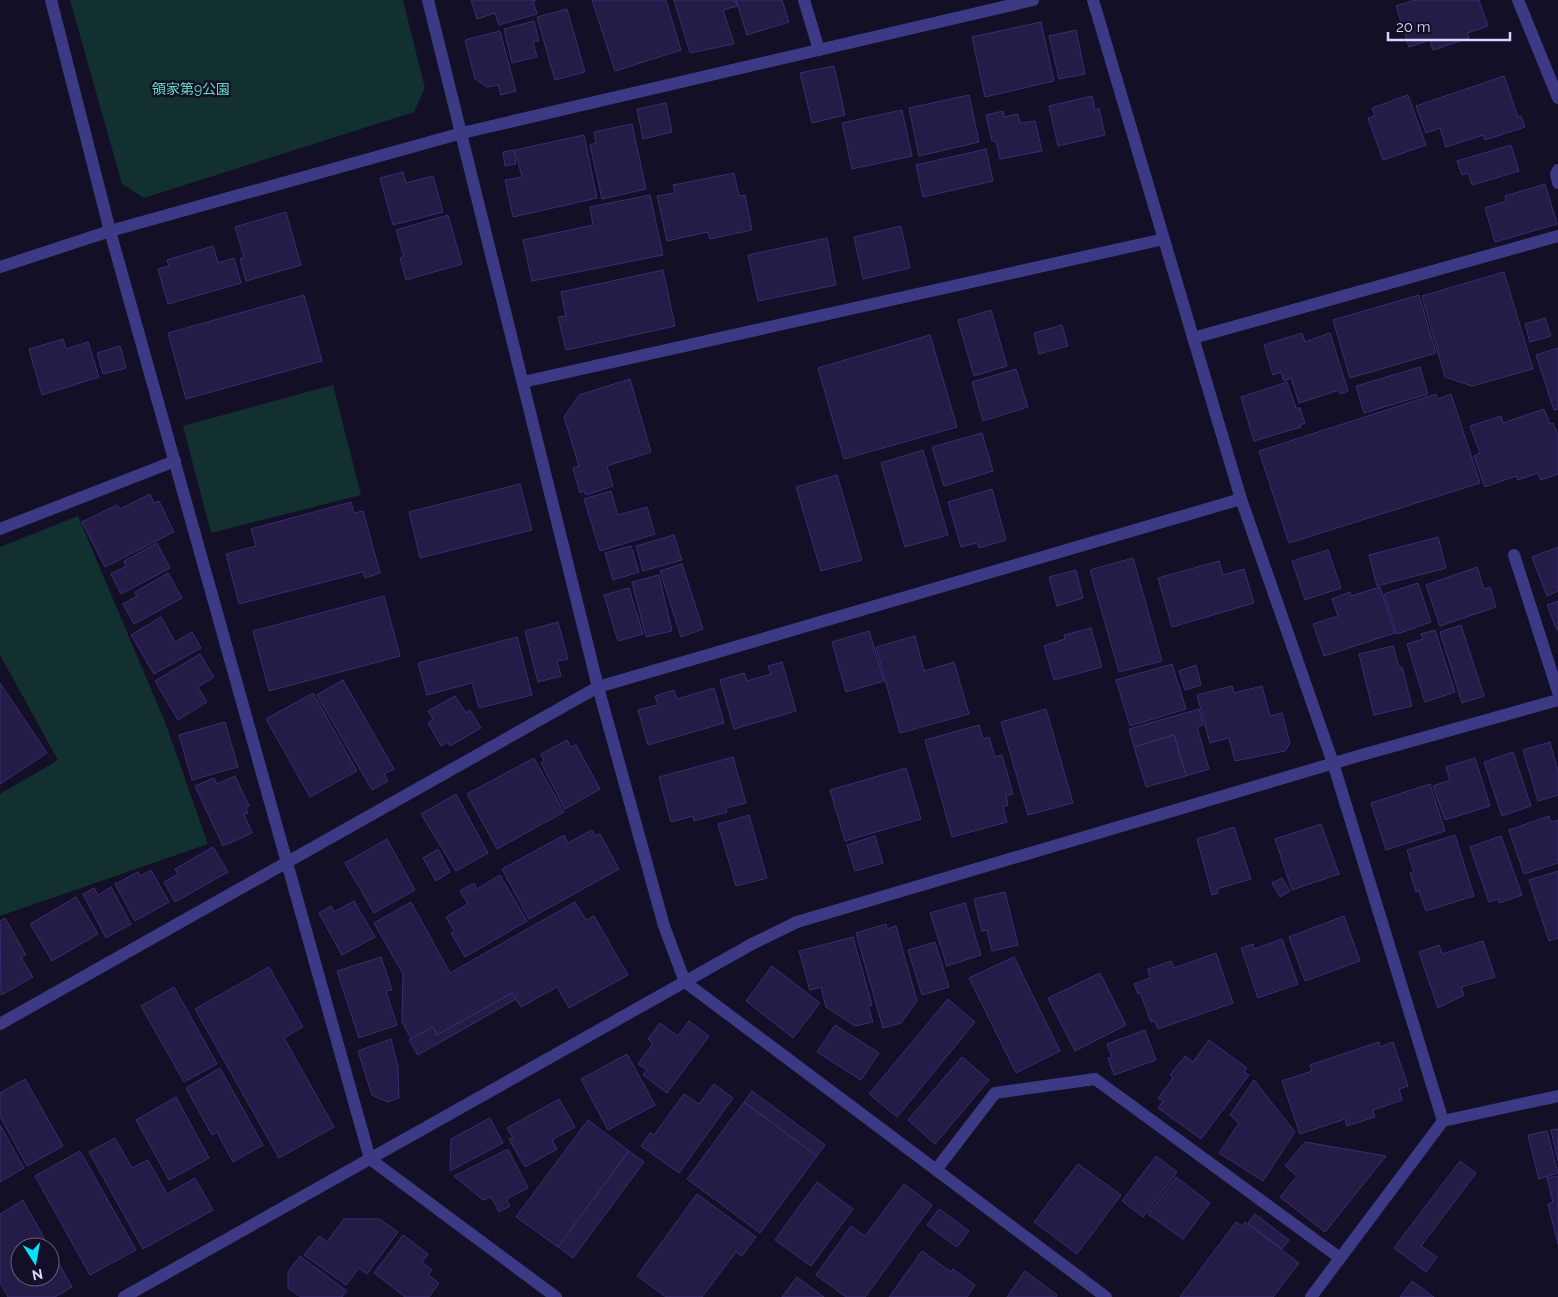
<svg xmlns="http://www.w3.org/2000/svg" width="1558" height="1297" font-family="Raleway,'Noto Sans JP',sans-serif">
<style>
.green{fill:#12302f}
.building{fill:#241b47;stroke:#3b2d73}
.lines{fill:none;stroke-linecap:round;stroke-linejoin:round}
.service{stroke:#3d3a85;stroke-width:12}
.minor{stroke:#3d3a85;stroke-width:12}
.tertiary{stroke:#3d3a85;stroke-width:12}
.labels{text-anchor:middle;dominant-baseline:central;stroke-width:5;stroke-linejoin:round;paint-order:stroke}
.park-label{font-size:14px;fill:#5fe0c0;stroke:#130f26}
</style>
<rect width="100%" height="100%" fill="#130f26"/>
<g class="green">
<path d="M70,0h333l22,88 -11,24 -270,86 -22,-14z"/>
<path d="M333,385l28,110 -150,38 -28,-107z"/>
<path d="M78,516l87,206 43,122 -208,72v-122l58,-34 -58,-105v-108z"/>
</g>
<g class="building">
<path d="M471,0h65l-3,1 4,13 -38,11 -4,-12 -18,6z"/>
<path d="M592,0h74l15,50 -66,21z"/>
<path d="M674,0h61l2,6 -14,4 11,34 -44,9z"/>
<path d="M736,0h46l7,22 -42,13z"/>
<path d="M1415,0h64l9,26 -21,7 2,5 -36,12 -3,-10 -21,7 -13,-41z"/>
<path d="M567,9l18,63 -30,8 -18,-63z"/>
<path d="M534,21l5,20 -6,1 4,15 -25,6 -8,-34z"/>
<path d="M1041,22l13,59 -69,16 -13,-60z"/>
<path d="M1076,30l9,44 -26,5 -10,-43z"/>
<path d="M500,31l16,60 -15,4 -3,-10 -11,2 -12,-8 -10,-39z"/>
<path d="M834,66l11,49 -33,8 -12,-50z"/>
<path d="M1504,76l14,41 3,-1 4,11 -40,13 -2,-5 -37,12 -6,-19 -14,5 -10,-27z"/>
<path d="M969,95l10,47 -60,14 -10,-48z"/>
<path d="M1408,95l18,50 -43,15 -15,-42 7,-2 -3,-8z"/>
<path d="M1092,96l3,14 4,-2 6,27 -47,11 -9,-40z"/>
<path d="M666,103l6,29 -29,7 -6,-30z"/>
<path d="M902,110l10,46 -60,13 -10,-46z"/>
<path d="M1003,111l1,6 14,-3 2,9 15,-2 7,30 -42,8 -4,-18h-4l-6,-26z"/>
<path d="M632,124l14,65 -44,10 -12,-54 6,-2 -2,-11z"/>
<path d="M584,135l13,63 -84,19 -8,-37 17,-3 -7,-27z"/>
<path d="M1511,145l8,26 -47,14 -4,-12 -6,2 -5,-14z"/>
<path d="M986,149l7,32 -70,16 -7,-32z"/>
<path d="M514,150l2,14 -11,2 -2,-14z"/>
<path d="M403,172l3,11 27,-7 10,36 -50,13 -13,-47z"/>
<path d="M734,173l5,23 6,-1 7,35 -42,9 -2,-7 -41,9 -10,-45 18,-3 -2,-8z"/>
<path d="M1545,184l12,40 -62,18 -10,-34 21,-7 -1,-5z"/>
<path d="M650,195l13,60 -131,26 -9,-41 70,-15 -3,-18z"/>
<path d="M286,212l15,53 -55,16 -6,-22 4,-2 -9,-30z"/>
<path d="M448,215l14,49 -56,16 -6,-22 4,-1 -8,-27z"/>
<path d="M901,226l9,42 -47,11 -9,-42z"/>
<path d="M827,238l9,47 -78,16 -10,-46z"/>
<path d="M213,246l5,17 16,-5 7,25 -73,21 -10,-35 11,-3 -2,-6z"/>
<path d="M663,270l12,56 -109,24 -8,-33 8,-1 -5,-24z"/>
<path d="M1504,272l29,97 -61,17 -27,-9 -23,-81z"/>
<path d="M304,295l18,66 -136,38 -18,-66z"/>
<path d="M1419,295l17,58 -86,25 -17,-58z"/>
<path d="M991,310l16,56 -33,10 -16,-56z"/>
<path d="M1545,318l6,18 -21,6 -5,-18z"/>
<path d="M1062,325l6,21 -29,8 -5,-21z"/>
<path d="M1302,333l3,9 25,-9 18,58 -8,3 -1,-4 -40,13 -8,-25 -7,3 -3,-9 -8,3 -9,-30z"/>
<path d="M930,335l27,92 -113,32 -26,-91z"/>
<path d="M63,339l3,10 22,-7 11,35 -57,18 -13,-46z"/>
<path d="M120,346l6,22 -23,6 -6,-21z"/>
<path d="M1558,348v61l-4,1 -18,-55z"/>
<path d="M1420,367l8,27 -64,19 -8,-27z"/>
<path d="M1016,369l12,38 -45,14 -11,-39z"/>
<path d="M630,379l21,73 -44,14 6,20 -27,9 -2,-4 -4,2 -7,-25 6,-2 -15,-49 15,-22z"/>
<path d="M1287,382l9,26h4l5,15 -5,2 1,2 -47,14 -13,-44z"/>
<path d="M1436,394l2,5 13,-5 29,89 -191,60 -30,-92z"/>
<path d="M1544,409l6,15 3,-1 5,12v39l-17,6 -3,-7 -20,7 -2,-4 -31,11 -11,-31 6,-3 -10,-27 31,-10 2,7z"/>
<path d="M982,433l11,38 -49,15 -12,-39z"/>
<path d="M923,450l25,85 -43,12 -24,-84z"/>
<path d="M837,475l25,85 -41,11 -25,-84z"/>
<path d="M520,484l12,46 -112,28 -11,-46z"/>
<path d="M992,489l14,51 -27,8 -2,-5 -16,4 -13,-45z"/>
<path d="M611,491l7,24 29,-8 8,27 -55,17 -16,-52z"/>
<path d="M150,494l4,9 5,-2 15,31 -69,35 -23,-45 35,-17 3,4z"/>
<path d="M351,502l3,11 9,-2 17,62 -15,5 -2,-6 -124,32 -13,-50 30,-8 -5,-17z"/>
<path d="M674,535l8,25 -39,11 -7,-25z"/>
<path d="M1438,537l8,31 -69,18 -8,-31z"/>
<path d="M157,543l13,25 -49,26 -10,-20 15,-8 -2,-5z"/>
<path d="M631,546l8,26 -26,8 -8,-27z"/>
<path d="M1558,547v44l-11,5 -15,-39z"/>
<path d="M1328,550l13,38 -36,12 -13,-39z"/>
<path d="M1133,558l29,103 -43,11 -29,-102z"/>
<path d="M1219,561l4,14 21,-6 10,34 -82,24 -14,-49z"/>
<path d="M682,564l21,65 -22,8 -21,-66z"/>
<path d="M1477,567l7,22 6,-2 6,20 -56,19 -14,-41z"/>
<path d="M1076,570l7,28 -26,8 -8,-29z"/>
<path d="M168,573l14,25 -48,26 -11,-20 14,-8 -2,-4z"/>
<path d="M659,575l13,56 -26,6 -14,-55z"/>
<path d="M1418,583l13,39 -34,12 -13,-40z"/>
<path d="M1380,587l15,46 -71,23 -11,-32 25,-8 -6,-17 18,-7 1,4z"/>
<path d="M629,588l14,46 -25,7 -14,-46z"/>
<path d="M384,596l16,60 -131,35 -16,-60z"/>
<path d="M1558,601v29h-1l-10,-25z"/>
<path d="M161,617l14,25 17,-10 9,16 -47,26 -23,-39z"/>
<path d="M558,622l10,37 -11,2 4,15 -23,6 -13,-51z"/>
<path d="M1461,625l23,71 -22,7 -22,-71z"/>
<path d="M1091,628l11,39 -48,13 -10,-34 21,-7 -1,-4z"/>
<path d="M1435,630l20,62 -30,10 -18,-58 16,-5 -2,-5z"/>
<path d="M869,631l15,50 -38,11 -14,-50z"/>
<path d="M915,636l9,35 30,-9 15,52 -69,19 -24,-86z"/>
<path d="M517,637l15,58 -53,13 -7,-25 -45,12 -9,-32z"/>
<path d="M1393,646l6,21h3l10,39 -38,9 -15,-61z"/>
<path d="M200,654l14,23 -16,10 9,15 -29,18 -23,-39z"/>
<path d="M782,662l14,49 -62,18 -14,-49 24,-7 3,8 24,-7 -3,-8z"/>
<path d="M1172,664l14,45 -56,17 -14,-46z"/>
<path d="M1196,665l5,20 -16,5 -6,-19z"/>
<path d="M343,680l51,89 -10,5 4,7 -16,9 -55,-95z"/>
<path d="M0,683l47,70 -47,31z"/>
<path d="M1232,686l2,7 28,-7 8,30 12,-3 8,30 -5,8 -50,10 -6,-23 -19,5 -13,-48z"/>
<path d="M714,688l10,35 -76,22 -10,-35 20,-5 -3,-9 19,-6 3,9z"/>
<path d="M313,693l44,78 -47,26 -44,-78z"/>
<path d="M455,696l11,17 4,-3 11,18 -31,18 -2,-4 -7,4 -13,-23 5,-4 -5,-8z"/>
<path d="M1046,709l27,94 -45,12 -27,-93z"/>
<path d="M1199,709l4,16 -6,2 12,42 -23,7 -12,-41 -40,12 -5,-18z"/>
<path d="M225,722l13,45 -46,13 -13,-45z"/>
<path d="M979,725l4,14 6,-2 6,20 7,-2 11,39 -7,2 2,9 -5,2 4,15 -55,15 -27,-97z"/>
<path d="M1174,735l12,41 -40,11 -12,-40z"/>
<path d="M567,740l4,7 5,-2 24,44 -35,20 -24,-46 3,-2 -3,-7z"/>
<path d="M1550,742l8,29v24l-20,6 -15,-51z"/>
<path d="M1513,752l18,54 -29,10 -18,-54z"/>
<path d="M733,757l13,46 -20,5 1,4 -33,9 -1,-5 -22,6 -12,-45z"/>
<path d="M534,758l30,54 -67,37 -30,-55z"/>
<path d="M1475,758l15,48 -45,14 -12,-34 17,-6 -4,-13z"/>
<path d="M906,768l15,51 -76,22 -15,-51z"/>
<path d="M235,776l14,30 -3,2 2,5 -4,1 8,19 -29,13 -28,-60 19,-8 3,6z"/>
<path d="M1430,784l15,47 -59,19 -15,-47z"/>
<path d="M456,794l32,59 -32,18 -35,-57z"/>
<path d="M749,815l18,63 -31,8 -18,-62z"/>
<path d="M1549,816l2,6 7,-2v43l-34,11 -15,-44z"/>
<path d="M1321,824l18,50 -47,16 -17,-51z"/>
<path d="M1234,827l17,52 -34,10 1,4 -6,2 -15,-56z"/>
<path d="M592,830l4,6 4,-2 19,35 -90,50 -27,-50 62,-34 4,8z"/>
<path d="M1455,835l19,61 -48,15 -7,-20 -3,1 -6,-19 4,-1 -7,-22z"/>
<path d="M875,836l8,27 -28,8 -8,-26z"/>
<path d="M1501,836l21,59 -23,8 -1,-4 -9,3 -19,-55z"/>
<path d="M387,839l28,51 -41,23 -29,-50z"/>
<path d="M213,847l15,25 -53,30 -11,-20 14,-8 -3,-5z"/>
<path d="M438,849l12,23 -14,9 -13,-23z"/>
<path d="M151,870l18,32 -34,19 -20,-37 23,-12 2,4z"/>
<path d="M1558,871v67l-9,3 -20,-61z"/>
<path d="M500,875l27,46 -62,36 -14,-24 3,-2 -8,-14 22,-13 -8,-13 14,-8 3,6z"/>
<path d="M1282,878l8,13 -10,6 -8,-14z"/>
<path d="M111,887l20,37 -25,14 -23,-44 11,-6 4,7z"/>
<path d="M1005,892l13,53 -26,6 -5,-21 -5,1 -8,-32z"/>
<path d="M76,897l22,37 -46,27 -22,-37z"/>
<path d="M354,901l21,36 -33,18 -23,-42 12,-7 3,6z"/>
<path d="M411,902l39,71 125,-71 11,18 8,-4 34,59 -59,33 -12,-21 -36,20 -9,-14 -75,42 -4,-8 -22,12 -9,-18 1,-47 -29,-51z"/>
<path d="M965,903l16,52 -34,11 -17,-53z"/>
<path d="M1344,916l16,45 -55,20 -16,-44z"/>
<path d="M5,918l21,37 -5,2 12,20 -32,18 -1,-74z"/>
<path d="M886,924l1,5 9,-3 21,75 -16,22 -18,5 -27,-95z"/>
<path d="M853,937l19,68 -4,1 5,16 -18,4 -29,-19 -5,-20 -11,3 -11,-39z"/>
<path d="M1282,939l16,45 -40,14 -17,-50 12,-4 1,5z"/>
<path d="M1483,941l12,36 -34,10 3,8 -26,13 -19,-56 20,-7 3,9z"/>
<path d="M935,942l14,45 -27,8 -14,-45z"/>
<path d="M1216,953l17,50 -75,26 -3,-8 -4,1 -11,-30 -2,2 -4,-10 16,-6 -2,-9 23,-8 3,7z"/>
<path d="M381,957l11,33 -6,1 11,34 -38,13 -22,-67z"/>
<path d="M1014,957l46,94 -44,22 -47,-95z"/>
<path d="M772,966l48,37 -27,35 -47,-37z"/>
<path d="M269,967l34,60 -19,11 50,89 -55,31 -84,-149z"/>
<path d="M1100,973l26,52 -51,26 -27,-53z"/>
<path d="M174,987l43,77 -33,18 -43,-76z"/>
<path d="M512,993l4,6 -98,56 -9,-15 24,-13 4,8z"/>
<path d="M948,999l27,23 -78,95 -28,-23z"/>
<path d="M689,1021l20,15 -42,57 -24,-18 4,-5 -9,-6 15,-21 -5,-4 12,-16 18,13z"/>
<path d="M835,1025l44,28 -18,27 -44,-28z"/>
<path d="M1145,1030l11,30 -42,15 -6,-17 4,-1 -5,-13z"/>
<path d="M391,1039l7,28 1,31 -11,4 -16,-7 -14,-44z"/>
<path d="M1209,1040l38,28 -3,4 5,3 -48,64 -43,-31 5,-7 -5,-3 15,-20 -3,-3 15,-19 8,6z"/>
<path d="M1379,1042l1,5 13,-5 15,44 -9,3 3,11 -29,10 2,7 -28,9 -2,-7 -45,15 -18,-53 30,-10 -2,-6z"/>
<path d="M627,1054l28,51 -47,25 -27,-51z"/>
<path d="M962,1057l27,23 -54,64 -27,-24z"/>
<path d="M220,1068l43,77 -30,17 -16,-30 -5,3 -26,-47z"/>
<path d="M25,1079l38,67 -36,20 -27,-50v-23z"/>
<path d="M1254,1080l41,52 -32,49 -44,-28 20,-30 -9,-8z"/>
<path d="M714,1084l19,14 -54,75 -38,-27 9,-13 4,2 30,-41 15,10z"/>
<path d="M752,1091l73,54 -8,11 -73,-54z"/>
<path d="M176,1097l33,61 -40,22 -33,-60z"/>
<path d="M559,1099l16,28 -23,13 5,9 -32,18 -16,-28 4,-1 -6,-10z"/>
<path d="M744,1102l73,54 -57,77 -73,-54z"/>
<path d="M490,1118l13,25 -53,28 1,-32z"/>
<path d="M588,1120l41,31 -71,96 -42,-30z"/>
<path d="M0,1125l24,43 -24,14z"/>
<path d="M1558,1129v32l-7,-31z"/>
<path d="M1547,1131l11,42 -19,6 -11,-44z"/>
<path d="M115,1138l17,30 16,-8 19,34 28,-16 18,32 -70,39 -54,-97z"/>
<path d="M1305,1142l81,14 -61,76 -45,-35 17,-21 -12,-10z"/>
<path d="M508,1149l20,39 -22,11 4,7 -11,6 -8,-15 -8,3 -29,-24z"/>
<path d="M80,1151l56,99 -46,25 -55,-99z"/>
<path d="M629,1151l15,11 -71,96 -15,-11z"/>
<path d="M1156,1156l21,16 -34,45 -21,-16z"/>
<path d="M1460,1161l16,12 -55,73 16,11 -11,15 -32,-24z"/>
<path d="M1078,1164l43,31 -44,59 -43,-32z"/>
<path d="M1558,1176v68l-10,-40 5,-2 -6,-24z"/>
<path d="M1176,1177l34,26 -27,36 -35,-25z"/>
<path d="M817,1182l36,27 -42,57 -36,-26z"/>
<path d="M904,1184l28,21 -67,92h-19l-30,-22 35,-49 14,10z"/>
<path d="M697,1194l59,43 -14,19 -6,-4 -34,45h-36l-29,-21z"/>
<path d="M23,1200l26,47h-29v30h30v-29l22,39 -17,10h-47l-8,-15v-68z"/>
<path d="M939,1209l30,22 -12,16 -30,-22z"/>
<path d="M1255,1214l34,26 -7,9 -34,-26z"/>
<path d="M344,1219h35l19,13 -31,42 -8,-6 -13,17 -42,-30 15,-19 8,6z"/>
<path d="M1236,1222l6,4 3,-4 54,41 -26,34h-93z"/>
<path d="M403,1235l25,19 -6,8 10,8 -4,5 11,8 -10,14h-24l-31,-24z"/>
<path d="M922,1251l29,21 2,-3 22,16 -8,12h-78z"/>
<path d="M300,1256l47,35 -5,6h-41l-13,-9v-16z"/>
<path d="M1025,1271l32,24 -1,2h-49z"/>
<path d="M797,1277l27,20h-42z"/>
<path d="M1412,1281l22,16h-34z"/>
</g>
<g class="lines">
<g class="service">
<path d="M804,0l15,50"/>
<path d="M1514,555l44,137"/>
<path d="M936,1170l59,-77 100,-14 245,179"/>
</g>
<g class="minor">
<path d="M51,0l59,231 260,928"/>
<path d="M428,0l170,687 66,239 21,56"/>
<path d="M1093,0l148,499 92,264 110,358"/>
<path d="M1518,0l40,98"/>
<path d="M1558,170l-2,4 2,9"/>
<path d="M0,267l110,-36 352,-98 571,-133"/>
<path d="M1193,338l365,-102"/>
<path d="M523,382l641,-143"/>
<path d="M0,529l175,-68"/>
<path d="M0,1024l598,-337 643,-188"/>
<path d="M1311,1297l132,-176 115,-25"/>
</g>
<g class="tertiary">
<path d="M685,982l421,315"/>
<path d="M370,1159l186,138"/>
<path d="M124,1297l628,-353 45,-22 561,-166 200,-56"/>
</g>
</g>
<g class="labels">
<g class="park-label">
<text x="191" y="89">領家第9公園</text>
</g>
</g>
<g transform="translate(35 1262) rotate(169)"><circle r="24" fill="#130f26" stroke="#625e7d"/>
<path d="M0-4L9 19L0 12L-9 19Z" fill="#00e5ff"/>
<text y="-8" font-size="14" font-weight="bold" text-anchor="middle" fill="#d9d4ff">N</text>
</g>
<path d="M1388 32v8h122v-8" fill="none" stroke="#d9d4ff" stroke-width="2.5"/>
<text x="1396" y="32" font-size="15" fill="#d9d4ff" stroke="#130f26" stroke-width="4" paint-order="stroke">20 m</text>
</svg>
